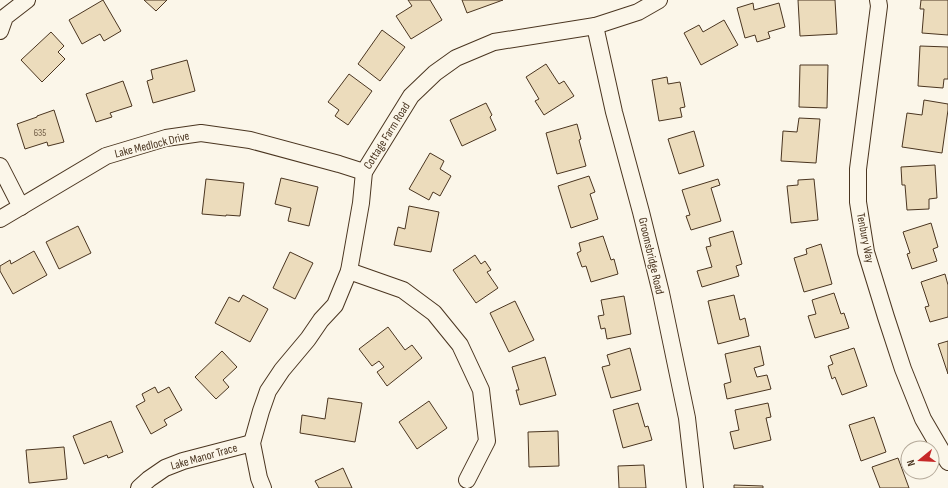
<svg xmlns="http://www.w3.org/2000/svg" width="948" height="488" font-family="'Sofia Sans Condensed',sans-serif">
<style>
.building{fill:#ecdcbc;stroke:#4a3520}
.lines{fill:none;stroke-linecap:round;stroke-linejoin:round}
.minor-casing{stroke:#4a3520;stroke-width:18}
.minor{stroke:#fbf6e9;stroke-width:16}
.labels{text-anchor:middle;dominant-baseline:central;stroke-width:3;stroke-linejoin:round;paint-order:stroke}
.number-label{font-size:10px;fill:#725f47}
.street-label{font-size:12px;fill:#4a3520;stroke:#fbf6e9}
</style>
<rect width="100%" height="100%" fill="#fbf6e9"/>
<g class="building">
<path d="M103,0l18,31 -17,10 -4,-7 -18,10 -13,-24z"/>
<path d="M144,0h23l-11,11z"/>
<path d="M408,0h22l12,20 -31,19 -15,-23 16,-10z"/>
<path d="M462,0h41l-36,13z"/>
<path d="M798,0h37l2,34 -37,2z"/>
<path d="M921,0h27v35l-26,-2 2,-24h-4z"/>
<path d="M753,3l1,7 25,-7 6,24 -17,5 2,6 -13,4 -2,-7 -10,3 -8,-30z"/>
<path d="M724,20l14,25 -37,20 -17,-32 15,-8 4,7z"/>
<path d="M382,30l23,17 -25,34 -22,-17z"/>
<path d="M51,32l13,14 -6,6 7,7 -23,23 -21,-22z"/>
<path d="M920,46l28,1v32h-4l-1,9 -25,-2z"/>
<path d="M187,60l8,31 -42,12 -6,-22 6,-2 -2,-9z"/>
<path d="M546,64l13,20 5,-3 10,15 -30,19 -9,-14 4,-2 -13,-22z"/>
<path d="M800,65h28l-1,43 -28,-1z"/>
<path d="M349,74l23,17 -24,34 -13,-9 4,-6 -11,-8z"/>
<path d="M667,77l1,7 12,-2 5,25 -5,1 2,9 -23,4 -7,-41z"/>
<path d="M123,81l9,25 -22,7 2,4 -16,5 -10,-28z"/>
<path d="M924,100l24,4v6l-6,43 -40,-6 5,-34 15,2z"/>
<path d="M486,103l6,12 -2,2 6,13 -34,16 -12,-26z"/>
<path d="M54,110l10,32 -16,4 -1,-4 -22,7 -8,-25 20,-7v-1z"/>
<path d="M799,118l21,1 -4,44 -35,-2 2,-30 14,1z"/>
<path d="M577,124l4,15 -2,1 7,26 -29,8 -11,-41z"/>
<path d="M694,131l10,35 -25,8 -11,-35z"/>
<path d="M430,153l14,8 -4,8 11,7 -11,20 -7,-4 -4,8 -20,-11z"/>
<path d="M935,165l2,33 -8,1v10l-22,1 -2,-25h-3l-1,-18z"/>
<path d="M589,176l6,16 -5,2 8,25 -27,9 -13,-42z"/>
<path d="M281,178l37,9 -9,39 -21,-5 3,-13 -16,-4z"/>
<path d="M206,179l38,4 -4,33 -14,-1v1l-24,-2z"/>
<path d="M718,179l2,6 -9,3 10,33 -30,9 -5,-14 4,-1 -8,-25z"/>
<path d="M814,179l4,41 -27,3 -4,-37 11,-1v-5z"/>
<path d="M409,206l30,6 -8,40 -37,-7 4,-18 7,2z"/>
<path d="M931,223l7,24 -5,2 4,12 -25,8 -5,-15 3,-1 -7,-21z"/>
<path d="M78,226l13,27 -32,16 -13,-27z"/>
<path d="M733,231l9,33 -6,2 3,10 -37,11 -5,-16 15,-4 -6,-20 5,-1 -2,-8z"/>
<path d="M603,236l8,24 3,-1 4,15 -27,8 -5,-16 -4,1 -5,-14 4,-2 -2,-8z"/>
<path d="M821,244l11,40 -28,8 -10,-34 13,-4 -1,-5z"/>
<path d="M34,251l13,24 -34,19 -13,-23v-5l10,-6 1,4z"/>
<path d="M290,252l23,11 -18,36 -22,-11z"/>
<path d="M475,255l6,9 4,-3 6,9 -4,2 11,16 -22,15 -23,-33z"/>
<path d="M945,274l3,11v32l-18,5 -5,-15 4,-1 -8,-24z"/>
<path d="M834,293l7,21 3,-1 5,15 -34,10 -7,-22 8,-2 -4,-14z"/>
<path d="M243,295l25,14 -18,33 -35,-19 14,-26 10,5z"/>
<path d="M734,295l6,25 5,-2 4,18 -31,8 -10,-43z"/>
<path d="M624,296l7,38 -24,5 -2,-11 -4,1 -3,-13 6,-1 -3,-15z"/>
<path d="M515,301l19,39 -25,12 -19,-39z"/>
<path d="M388,327l17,23 7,-5 10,13 -35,28 -10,-14 7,-5 -5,-6 -7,5 -13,-17z"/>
<path d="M948,341v33l-10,-30z"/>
<path d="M760,346l4,19 -10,3 3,9 10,-2 4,14 -44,10 -3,-15 7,-2 -6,-28z"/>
<path d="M630,348l11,42 -30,8 -9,-31 8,-2 -3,-10z"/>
<path d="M854,348l13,38 -25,9 -7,-18 -3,2 -4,-13 5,-2 -3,-8z"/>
<path d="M222,351l15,16 -14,13 6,7 -13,12 -21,-22z"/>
<path d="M545,357l11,38 -36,10 -4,-15h3l-7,-23z"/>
<path d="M155,387l3,6 11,-6 13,23 -18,10 3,5 -16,9 -15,-28 9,-5 -3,-7z"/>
<path d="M328,398l34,5 -7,39 -55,-9 2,-18 23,4z"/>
<path d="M429,401l18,27 -30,21 -18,-27z"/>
<path d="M638,403l7,24 3,-1 4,14 -29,8 -10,-38z"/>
<path d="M768,403l3,14 -5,1 5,22 -37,9 -4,-17 9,-2 -4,-20z"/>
<path d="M874,417l12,35 -25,9 -12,-36z"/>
<path d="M111,421l12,31 -15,6 -1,-3 -23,9 -11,-28z"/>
<path d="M558,431l1,35 -30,1 -1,-35z"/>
<path d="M64,447l3,32 -38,4 -3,-33z"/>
<path d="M898,458l11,30h-29l-8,-21z"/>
<path d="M644,465l2,23h-27l-1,-22z"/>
<path d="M343,468l9,20h-33l-4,-7z"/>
<path d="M734,485l29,1v2h-29z"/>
</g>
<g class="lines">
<g class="minor-casing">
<g id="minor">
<path d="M878,0l1,6 -21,163v33l8,50 20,65 17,52 20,50 25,43"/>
<path d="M595,26l19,86 27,100 20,81 26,125 8,70"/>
<path d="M0,31l5,-14 22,-17"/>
<path d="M0,166l21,41"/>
<path d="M0,219l106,-63 60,-18 35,-5 49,7 89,24 25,8"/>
<path d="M349,271l54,19 31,23 26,32 21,45 6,51 -20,39"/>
<path d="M139,488l10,-9 16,-11 18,-7 69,-18"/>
<path d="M263,488l-4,-10 -7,-35 9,-32 7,-20 14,-21 26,-31 13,-19 14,-15 14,-34 12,-68 3,-31 47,-76 24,-23 21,-15 38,-16 101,-16 43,-14 21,-12"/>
</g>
</g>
<use href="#minor" class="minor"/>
</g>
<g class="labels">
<g class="number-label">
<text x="40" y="133">635</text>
</g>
<g class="street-label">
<text transform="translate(387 136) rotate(-58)">Cottage Farm Road</text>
<text transform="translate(152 145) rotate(-14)">Lake Medlock Drive</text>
<text transform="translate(865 238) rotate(79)">Tenbury Way</text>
<text transform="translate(651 256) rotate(77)">Groomsbridge Road</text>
<text transform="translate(204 457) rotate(-16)">Lake Manor Trace</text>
</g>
</g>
<g transform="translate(920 460) rotate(252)"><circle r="19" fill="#fbf6e9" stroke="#b4a999"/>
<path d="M0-3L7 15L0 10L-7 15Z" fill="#c62828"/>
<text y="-6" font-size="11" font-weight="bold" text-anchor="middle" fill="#4a3520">N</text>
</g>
</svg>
